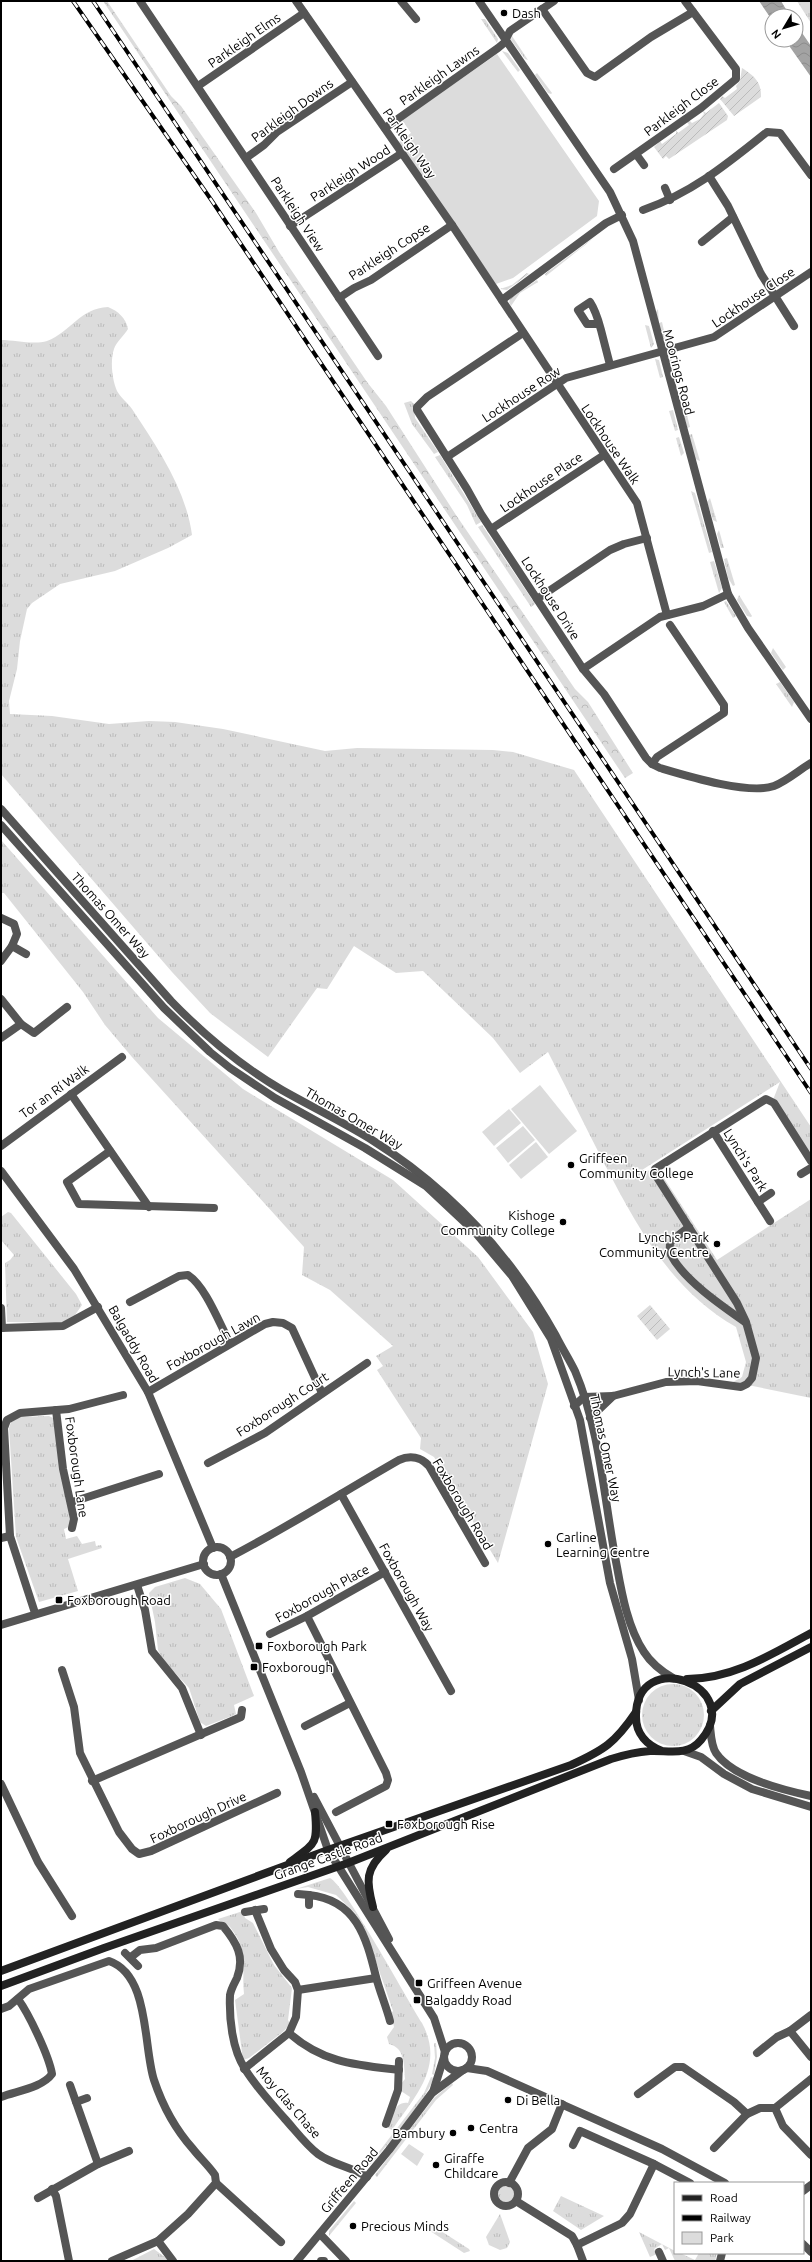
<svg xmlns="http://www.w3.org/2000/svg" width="812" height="2262" font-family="Ubuntu,sans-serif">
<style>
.grass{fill:url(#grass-tufts)}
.forest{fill:url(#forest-crowns)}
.park{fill:#dcdcdc}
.garden{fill:url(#garden-furrows)}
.water{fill:url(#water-waves)}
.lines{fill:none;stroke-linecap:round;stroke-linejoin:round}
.minor{stroke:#555;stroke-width:8}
.tertiary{stroke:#555;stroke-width:8}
.secondary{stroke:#222;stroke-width:8}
.rail-casing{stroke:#000;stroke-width:4}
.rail{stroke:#fff;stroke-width:2.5;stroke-dasharray:8;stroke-linecap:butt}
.poi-dot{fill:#000;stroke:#fff;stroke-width:1.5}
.labels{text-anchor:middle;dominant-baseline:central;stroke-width:3;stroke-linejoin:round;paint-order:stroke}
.poi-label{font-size:13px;fill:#000;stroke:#fff;text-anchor:start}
.street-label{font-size:13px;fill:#000;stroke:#fff}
</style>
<defs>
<pattern id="grass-tufts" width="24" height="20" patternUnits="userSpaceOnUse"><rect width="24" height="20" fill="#dcdcdc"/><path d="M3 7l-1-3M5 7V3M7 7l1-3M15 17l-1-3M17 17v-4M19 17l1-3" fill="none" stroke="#bbb"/></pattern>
<pattern id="forest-crowns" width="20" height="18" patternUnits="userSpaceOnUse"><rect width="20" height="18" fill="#dcdcdc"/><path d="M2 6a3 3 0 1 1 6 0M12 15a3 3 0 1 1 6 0" fill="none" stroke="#bbb"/></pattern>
<pattern id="garden-furrows" width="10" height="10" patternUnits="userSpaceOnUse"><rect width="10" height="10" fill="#dcdcdc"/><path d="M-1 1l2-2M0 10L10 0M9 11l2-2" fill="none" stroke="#bbb"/></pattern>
<pattern id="water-waves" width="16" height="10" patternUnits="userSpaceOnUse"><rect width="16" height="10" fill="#a3a3a3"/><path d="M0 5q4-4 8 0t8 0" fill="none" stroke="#8b8b8b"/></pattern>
</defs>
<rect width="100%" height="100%" fill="#fff"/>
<g class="grass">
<path d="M797,1h14v22z"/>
<path d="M481,19h4l13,20 -1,4z"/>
<path d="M512,36l16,24 -3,-1 -14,-19z"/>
<path d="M502,51l6,2 12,17 -2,2z"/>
<path d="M537,73l15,20 -1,1 -3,-1 -13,-18z"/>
<path d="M108,307c10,4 18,11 20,22 -4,7 -12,13 -14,20 -4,11 -2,31 3,42 4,7 11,12 15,18 25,38 54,80 60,126l-24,13 -53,23 -55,13 -28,19 -5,6 -7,32 -3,28 -8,32 1,13 42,2 57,8 40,-3 26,1 48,7 102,22 32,-3 136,2 20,2 61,18 237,357v40l-40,-62 9,-23 -138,88 18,2 57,88 94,-61v199l-78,-16 9,-5 4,-15 -10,-35c-64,-36 -99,-100 -132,-164 -19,-37 -37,-74 -56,-111l-28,21 -27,-35 -70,-67 -27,2 -42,-27 -27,43 -10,-1 -49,69 -58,-44 -38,-41 -171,-198v-434c14,0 33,5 46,1 24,-9 33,-33 61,-34z"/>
<path d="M658,309l1,14 3,-1 5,22 -4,-3 -8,-28z"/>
<path d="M645,325l4,1 5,18 -3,4z"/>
<path d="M670,353l6,21 -4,1 -4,-18z"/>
<path d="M655,359l4,1 4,17 -3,1z"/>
<path d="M411,401l3,3 1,14 23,34 -4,2 -22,-30 -8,-21z"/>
<path d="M685,407l5,20 -3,1 -5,-20z"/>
<path d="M673,410l5,20 -3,1 -6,-20z"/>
<path d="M692,434l8,27 -5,-2 -6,-24z"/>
<path d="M679,437l5,16 -3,3 -5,-18z"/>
<path d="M440,455l41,67 -5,3 -9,-20 -32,-48z"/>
<path d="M691,491l4,2 17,59 -3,1z"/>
<path d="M710,498l7,24 -4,-2 -6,-18z"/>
<path d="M482,525l53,79 -4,3 -53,-80z"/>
<path d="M719,530l5,18h-3l-4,-14z"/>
<path d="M727,558l8,27 -2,1 -5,-8 -4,-19z"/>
<path d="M714,561l8,27 -3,5 -9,-31z"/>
<path d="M739,595l13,21 -1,1 -4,-1 -10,-16z"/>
<path d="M726,601l10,15 -3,2 -9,-16z"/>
<path d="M773,648l13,19 -3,3 -12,-17z"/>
<path d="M780,682l14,20 -2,5 -16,-23z"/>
<path d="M1,840l157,178 85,71 150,91 85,77 55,75 15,52 -50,179 -64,-106 -14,-8 1,-11 -44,-68 6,-4 -7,-10 17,-10 -63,-56 -28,-15 2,-28 -172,-190 -27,-32 -22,-33 -79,-99h-3z"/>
<path d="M8,1212l3,1 65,81 6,11 -7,10 -13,8 -55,-1 -2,-59 5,-3 4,-5 -13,-15v-23z"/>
<path d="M49,1416l4,2 19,104 -1,4 -7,3 2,10 11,-3 5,8 13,-3 1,5 5,-1 1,3 -34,11 10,32 -39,11 -23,-65 -7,-109 2,-6 9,-5z"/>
<path d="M185,1578l15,6 21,25 33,87 -20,9 2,9 -4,2 -26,10 -6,-4 -11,-34 -26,-28 -5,-10 -3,-28 -6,-29 6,-6z"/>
<circle cx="673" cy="1715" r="31"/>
<path d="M330,1878c15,7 78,123 92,145 23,43 -6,72 -30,107l-4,-2c4,-10 6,-27 20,-25l2,-6 -9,-6v-7l4,-5c-1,-15 0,-31 -16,-35l-2,-7 7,-10 -3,-13 2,-3 -24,-70 -14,-28 -19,-18 -28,-8 -12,2z"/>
<path d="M243,1911l2,7 8,5 21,42 18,23 -4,32 2,4 -6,7 -35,27 -6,2 -8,-60 9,-6c-3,-27 6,-42 -14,-67 -3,-4 -9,-4 -12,-8z"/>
<path d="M434,2043h2l1,14 -3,18 -2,-1 3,-16z"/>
<path d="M431,2077l3,1c-14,31 -40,58 -61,84l-5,4 56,-73z"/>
<path d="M452,2083l1,2 -17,15 -59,77 -2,-2 59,-77z"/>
<circle cx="506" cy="2194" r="8"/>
<path d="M561,2196l43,20 -23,14 -28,-19z"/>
<path d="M354,2201l2,2 -27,33v-5z"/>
<path d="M500,2214l10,28 -3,6 -7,2 -11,-5 -3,-8z"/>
<path d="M430,2224l39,25 1,2 -6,2 -37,-24z"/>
<path d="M639,2232l36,19v2h5l15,7 4,-7h18l-2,8h-40l-6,-13 -4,2 -3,-6 -8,5 3,5 -7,3z"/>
<path d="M154,2249l16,12h-39z"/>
</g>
<path class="forest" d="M103,1h4l64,95 10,10 75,107 23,39 88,130 19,24 70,109 119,174 13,13 45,71 -8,5z"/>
<g class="park">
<path d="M497,54l102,147 -2,15 -84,62 -17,6 -97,-142 12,-9 -9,-13z"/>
<path d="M540,1085l37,46 -28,23 -38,-45z"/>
<path d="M509,1109l12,14 -27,23 -12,-14z"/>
<path d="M523,1126l12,14 -27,23 -12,-15z"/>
<path d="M536,1142l12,15 -27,22 -12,-14z"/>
<path d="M409,2144l15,10 -7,12 -16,-12z"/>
</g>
<g class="garden">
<path d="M742,68c11,7 20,14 19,29l-27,19 -14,-17 2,-3 3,2 12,-9 -1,-3 4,-5z"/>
<path d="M719,103l9,13 -1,4 -58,39 -3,-3 -3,3 -9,-12 6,-6 2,3 14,-10v-4l2,3 11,-8 -2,-3 2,-2 3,3 8,-4 4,-5 -1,-3 3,2z"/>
<path d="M595,237l-49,39 -1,-2z"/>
<path d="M527,273l2,1 -22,16 -7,-1 12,-4z"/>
<path d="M537,280l1,2 -18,11 -9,13 -2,-4 2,-4z"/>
<path d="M650,1305l20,24 -13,11 -20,-24z"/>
</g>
<g class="water">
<path d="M759,1h22l9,15h-18v4z"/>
<path d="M796,24l15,22v31l-26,-37h11z"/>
</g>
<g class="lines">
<g class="minor">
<path d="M140,1l238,355"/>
<path d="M296,1l156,224 185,278 30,112"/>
<path d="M401,1l15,18"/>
<path d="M479,1l131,191 23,49 95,353 20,34 63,91"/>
<path d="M542,9l45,64 8,4 56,-40 42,-25"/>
<path d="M198,86l106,-73"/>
<path d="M385,128l113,-80 6,-5 6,-12 44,-30"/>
<path d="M636,154l8,11"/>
<path d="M246,158l18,-13 13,-13 75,-50"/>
<path d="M614,169l87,-61 35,-29v-10l-51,-68"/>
<path d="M709,176l19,30 33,68 33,52"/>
<path d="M665,188l5,12"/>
<path d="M643,210c49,-17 84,-46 124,-78l13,1 31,42"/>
<path d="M290,226l112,-73"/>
<path d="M702,242l31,-25"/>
<path d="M339,298l15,-10 17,-8 81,-55"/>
<path d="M502,300l104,-77 16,-8"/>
<path d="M599,324h-12l-9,-14 12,-8c6,9 8,17 11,28l9,35"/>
<path d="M523,333l-96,64 -10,10v3l50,79 14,25 102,155 21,25 42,64 6,6 8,4c27,8 89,27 114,18 13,-5 25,-16 37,-23"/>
<path d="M447,457l119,-79 148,-41 97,-65"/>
<path d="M491,529l113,-74"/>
<path d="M537,599l73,-49 14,-6 23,-6"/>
<path d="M583,669l77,-52 43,-11 25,-12"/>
<path d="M652,764l5,-7 67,-44v-8l-54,-80"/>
<path d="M1,918l13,6 3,10 -5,12 -11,15"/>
<path d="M12,946l14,8"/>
<path d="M1,999l20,25 -20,14"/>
<path d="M21,1024l13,9 33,-26"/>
<path d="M71,1094l78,113"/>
<path d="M713,1131l57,90"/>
<path d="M1,1146l121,-89"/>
<path d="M110,1151l-43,31 12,22 135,4"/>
<path d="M801,1174l10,-6"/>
<path d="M758,1202l13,-9"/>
<path d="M689,1227l-19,15c0,5 -1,9 1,13 13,25 51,51 74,67"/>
<path d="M130,1302l49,-26 9,-1c18,12 31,48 42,68"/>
<path d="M1,1308l1,20"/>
<path d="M1,1328l62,-2 35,-19"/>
<path d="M148,1392l117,-68 8,-2 10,1 9,5 30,65"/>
<path d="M574,1406l10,-9 29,-1 53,-14 31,-1 44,6 6,-3 5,-6 4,-20 -10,-36 -9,-19 -82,-129v-5l111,-70 8,4 37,58"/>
<path d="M56,1410l7,59 11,50 -2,9"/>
<path d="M590,1418l23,-22"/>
<path d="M208,1463l57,-30 102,-70"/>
<path d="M341,1494l110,197"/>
<path d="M72,1502l87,-28"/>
<path d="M1,1538l9,-2"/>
<path d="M230,1557c58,-30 113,-65 169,-97 11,-5 22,-3 30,6l56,97"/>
<path d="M137,1585l8,25 7,41 30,37 19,47"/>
<path d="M35,1613l-25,-77 -6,-108 3,-8 13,-7 49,-4 54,-14"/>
<path d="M307,1616l79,157 2,7 -2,6 -50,26"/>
<path d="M1,1625l203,-61"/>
<path d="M270,1634l37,-18 78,-44"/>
<path d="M62,1670l12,37 6,46 39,79 13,17 7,5 12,-3 126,-58"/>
<path d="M305,1726l45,-23"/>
<path d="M92,1781l149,-64 1,-7"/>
<path d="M1,1784l37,78 34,54"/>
<path d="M298,1894l11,1v10"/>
<path d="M309,1895c47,5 57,41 67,82 4,15 10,29 14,44"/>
<path d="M245,1912l19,-3"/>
<path d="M125,1953l13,13"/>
<path d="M131,1957l9,-7 16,-2 60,-23 7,1c14,17 22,31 14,52 -3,6 -6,11 -7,17 -1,23 2,54 15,74 11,18 26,34 40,50 10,11 21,26 33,35 15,11 34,13 49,23"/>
<path d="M298,1990l78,-12"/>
<path d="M1,2009l8,-3 20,-17 80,-28c41,14 34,85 45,119 8,24 22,50 39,69 7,9 15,16 22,26l1,8 -28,31 -30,27 -46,20"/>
<path d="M790,2031l21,-16"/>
<path d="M289,2033c34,30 67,32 110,37"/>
<path d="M757,2053l20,-16 13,-6 21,26"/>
<path d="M244,2069l45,-36 7,-16 2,-27 -3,-8 -11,-12 -13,-21 -16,-39"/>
<path d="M70,2085l28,79"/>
<path d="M638,2094l37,-27h8l51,35 13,12"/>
<path d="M1,2097c15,-6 41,-9 51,-23 -3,-18 -23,-60 -34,-75"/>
<path d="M76,2102l11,-4"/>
<path d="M775,2108l8,18 28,29"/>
<path d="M775,2108l36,-29"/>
<path d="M386,2124l12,-34 1,-29"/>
<path d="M573,2145l7,-14 74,33 36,19"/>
<path d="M714,2148l33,-34 13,-6h15"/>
<circle cx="506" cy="2194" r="12"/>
<path d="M216,2183l65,59"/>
<path d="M509,2183l19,-35 24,-19 10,-25"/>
<path d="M52,2189l4,7 13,65"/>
<path d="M803,2191l8,-6"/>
<path d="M38,2198l60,-34 31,-13"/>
<path d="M516,2201l56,35 5,9 45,-22 8,-9 24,-50"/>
<path d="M320,2234l26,27"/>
<path d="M158,2241l15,20"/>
<path d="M577,2245l6,16"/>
<path d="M659,2252l4,9"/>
<path d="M321,2261h3"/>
<path d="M720,2261l2,-8"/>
</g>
<g class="tertiary">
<path d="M1,809l170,192c33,34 70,65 111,89 30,17 61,32 90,50 78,49 139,115 184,196 6,12 13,23 19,35 26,61 29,131 42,196 5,28 11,61 27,85 7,11 17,19 29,26"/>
<path d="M1,825l163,183 46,44 20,16 45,30 90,50 61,38 48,45 38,45 39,63 29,81 30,163 22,76 7,41"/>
<path d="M1,1171l73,98 74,123 65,156"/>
<circle cx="217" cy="1561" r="14"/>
<path d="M221,1574l80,198 27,78 106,168 11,34"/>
<path d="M710,1726c1,9 1,19 6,27 17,25 67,37 95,43"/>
<path d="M684,1751l17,6 23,17 28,15 59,18"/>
<path d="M314,1797l75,142"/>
<circle cx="458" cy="2057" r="14"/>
<path d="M467,2068l20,3 175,78 63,34"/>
<path d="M433,2092l11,-35"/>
<path d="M803,2244l8,8"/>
<path d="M297,2261l92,-111 43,-57 31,-23"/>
</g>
<g class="secondary">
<path d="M687,1679c46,0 85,-25 124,-46"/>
<path d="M711,1711l29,-27 71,-37"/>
<path d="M290,1862c26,-19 28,-18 25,-50"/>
<path d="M373,1907c-7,-26 -8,-38 13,-57"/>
<path d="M1,1971l327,-121 243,-85c33,-15 44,-22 65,-53"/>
<path d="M1,1986l103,-38 244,-85 263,-104c13,-4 26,-7 39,-8 18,-1 37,6 51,-11 46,-54 -66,-95 -65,-23 0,17 11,28 26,34"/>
</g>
<g class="rail-casing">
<g id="rail">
<path d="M73,1l139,200 599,892"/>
<path d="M93,1l718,1068"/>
</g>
</g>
<use href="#rail" class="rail"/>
</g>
<g class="poi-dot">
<circle cx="504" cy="13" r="4"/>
<circle cx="571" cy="1165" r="4"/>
<circle cx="563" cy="1222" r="4"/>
<circle cx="717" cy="1244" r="4"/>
<circle cx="548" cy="1544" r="4"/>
<rect x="55" y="1596" width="8" height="8" rx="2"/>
<rect x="255" y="1642" width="8" height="8" rx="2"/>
<rect x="250" y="1663" width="8" height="8" rx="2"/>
<rect x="385" y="1820" width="8" height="8" rx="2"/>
<rect x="415" y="1979" width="8" height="8" rx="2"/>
<rect x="413" y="1996" width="8" height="8" rx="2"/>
<circle cx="508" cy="2100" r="4"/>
<circle cx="471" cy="2128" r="4"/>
<circle cx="453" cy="2133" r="4"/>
<circle cx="436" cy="2165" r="4"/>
<circle cx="353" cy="2226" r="4"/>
</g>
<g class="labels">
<g class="poi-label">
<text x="512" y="13">Dash</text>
<text x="579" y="1158">Griffeen<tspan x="579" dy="15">Community College</tspan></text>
<text x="555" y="1215" text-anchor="end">Kishoge<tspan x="555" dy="15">Community College</tspan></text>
<text x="709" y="1237" text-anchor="end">Lynch's Park<tspan x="709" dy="15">Community Centre</tspan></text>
<text x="556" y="1537">Carline<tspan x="556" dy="15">Learning Centre</tspan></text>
<text x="67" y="1600">Foxborough Road</text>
<text x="267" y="1646">Foxborough Park</text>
<text x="262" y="1667">Foxborough</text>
<text x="397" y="1824">Foxborough Rise</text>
<text x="427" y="1983">Griffeen Avenue</text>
<text x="425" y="2000">Balgaddy Road</text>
<text x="516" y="2100">Di Bella</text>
<text x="479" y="2128">Centra</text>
<text x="445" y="2133" text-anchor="end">Bambury</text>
<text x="444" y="2158">Giraffe<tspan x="444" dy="15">Childcare</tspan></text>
<text x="361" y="2226">Precious Minds</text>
</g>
<g class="street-label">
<text transform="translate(244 40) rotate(-35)">Parkleigh Elms</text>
<text transform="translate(439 75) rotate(-35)">Parkleigh Lawns</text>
<text transform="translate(681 106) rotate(-37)">Parkleigh Close</text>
<text transform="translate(292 110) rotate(-36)">Parkleigh Downs</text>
<text transform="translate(410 143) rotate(55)">Parkleigh Way</text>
<text transform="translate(350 173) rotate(-33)">Parkleigh Wood</text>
<text transform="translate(298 214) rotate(57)">Parkleigh View</text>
<text transform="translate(389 251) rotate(-33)">Parkleigh Copse</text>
<text transform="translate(753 297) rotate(-34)">Lockhouse Close</text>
<text transform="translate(679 372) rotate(75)">Moorings Road</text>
<text transform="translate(521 394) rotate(-33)">Lockhouse Row</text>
<text transform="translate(611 444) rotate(56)">Lockhouse Walk</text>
<text transform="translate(541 482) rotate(-34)">Lockhouse Place</text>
<text transform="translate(551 598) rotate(57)">Lockhouse Drive</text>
<text transform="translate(111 915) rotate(48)">Thomas Omer Way</text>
<text transform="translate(54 1091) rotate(-36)">Tor an Rí Walk</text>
<text transform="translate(354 1118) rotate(30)">Thomas Omer Way</text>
<text transform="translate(746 1160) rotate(58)">Lynch's Park</text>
<text transform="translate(213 1341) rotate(-29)">Foxborough Lawn</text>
<text transform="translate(134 1344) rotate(60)">Balgaddy Road</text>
<text transform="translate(704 1372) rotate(1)">Lynch's Lane</text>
<text transform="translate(282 1404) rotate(-33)">Foxborough Court</text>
<text transform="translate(606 1448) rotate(78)">Thomas Omer Way</text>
<text transform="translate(77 1467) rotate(82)">Foxborough Lane</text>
<text transform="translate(463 1504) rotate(59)">Foxborough Road</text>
<text transform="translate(407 1587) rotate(61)">Foxborough Way</text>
<text transform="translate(322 1593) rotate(-29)">Foxborough Place</text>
<text transform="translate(198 1817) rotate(-25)">Foxborough Drive</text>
<text transform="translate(328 1856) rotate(-20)">Grange Castle Road</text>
<text transform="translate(289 2102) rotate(49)">Moy Glas Chase</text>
<text transform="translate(349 2180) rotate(-50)">Griffeen Road</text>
</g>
</g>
<rect width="812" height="2262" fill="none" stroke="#000000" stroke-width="4"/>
<rect x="674" y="2182" width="130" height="72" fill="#ffffff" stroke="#999999"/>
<rect x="682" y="2195" width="20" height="6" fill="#222222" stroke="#999999"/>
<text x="710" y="2202" font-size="12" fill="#000000">Road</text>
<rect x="682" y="2215" width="20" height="6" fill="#000000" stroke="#999999"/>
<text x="710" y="2222" font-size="12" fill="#000000">Railway</text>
<rect x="682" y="2232" width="20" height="12" fill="#dcdcdc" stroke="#999999"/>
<text x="710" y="2242" font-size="12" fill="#000000">Park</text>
<g transform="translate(784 28) rotate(232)"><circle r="19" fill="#ffffff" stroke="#999999"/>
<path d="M0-3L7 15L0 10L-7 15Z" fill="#000000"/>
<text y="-6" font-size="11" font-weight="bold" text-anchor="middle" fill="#000000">N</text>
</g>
</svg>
